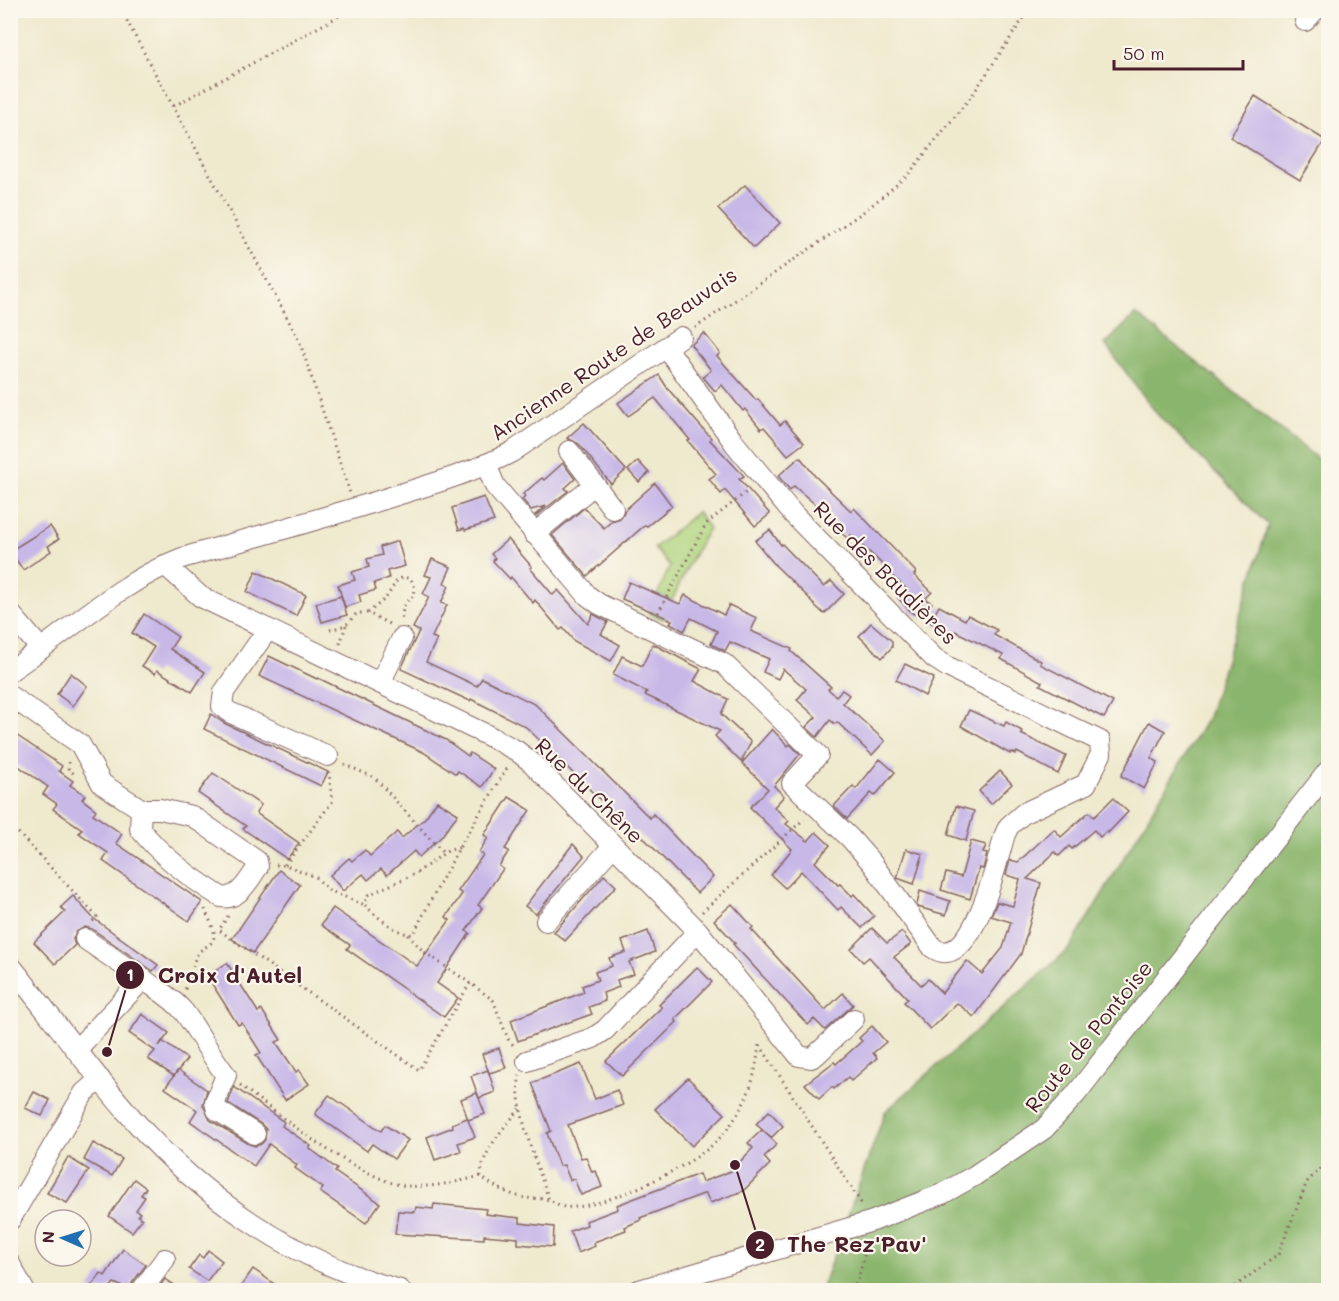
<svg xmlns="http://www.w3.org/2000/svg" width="1339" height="1301" font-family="Mali,sans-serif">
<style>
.green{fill:#aed37c;stroke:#7c7954;stroke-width:1.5}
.forest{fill:#8ab56c;stroke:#6a6a4c;stroke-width:1.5}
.building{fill:#c8b8e8}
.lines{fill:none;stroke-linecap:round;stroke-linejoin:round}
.minor-casing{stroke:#846664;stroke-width:22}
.path{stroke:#846664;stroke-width:3;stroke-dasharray:1.5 4.5;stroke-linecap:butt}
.minor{stroke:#fff;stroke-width:20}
.labels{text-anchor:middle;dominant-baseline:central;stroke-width:4.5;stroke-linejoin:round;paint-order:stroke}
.street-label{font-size:21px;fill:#4a1f2b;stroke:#fbf7ec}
.leader{fill:none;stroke:#4a1f2b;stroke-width:2}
.callout-dot{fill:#4a1f2b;stroke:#fbf7ec;stroke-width:2}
.mark-label{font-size:18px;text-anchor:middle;font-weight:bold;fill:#fff}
.callout-label{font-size:22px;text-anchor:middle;font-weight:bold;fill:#4a1f2b;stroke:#fbf7ec;stroke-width:4.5;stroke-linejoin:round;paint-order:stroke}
</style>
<rect width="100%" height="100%" fill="#fbf7ec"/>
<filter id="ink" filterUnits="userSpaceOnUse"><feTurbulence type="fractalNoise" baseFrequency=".0167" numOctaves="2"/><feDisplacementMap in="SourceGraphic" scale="12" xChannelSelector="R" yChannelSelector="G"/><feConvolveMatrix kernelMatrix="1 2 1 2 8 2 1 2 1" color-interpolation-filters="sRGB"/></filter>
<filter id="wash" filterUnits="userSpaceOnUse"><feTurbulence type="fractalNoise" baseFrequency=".008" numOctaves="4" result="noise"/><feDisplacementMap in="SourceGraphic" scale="24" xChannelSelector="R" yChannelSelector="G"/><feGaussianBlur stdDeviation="1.35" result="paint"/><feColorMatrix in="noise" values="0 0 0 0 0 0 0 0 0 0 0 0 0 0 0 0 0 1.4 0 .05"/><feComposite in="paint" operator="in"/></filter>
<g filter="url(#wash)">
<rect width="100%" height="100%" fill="#efe9cd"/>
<path class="green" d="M697,512l12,16 -17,30 -29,61 -14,-6 21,-47 -16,-18z"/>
<path class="forest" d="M1136,314l192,153v823h-507l64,-178 185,-164 138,-231 60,-192 -111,-111 -52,-70z"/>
<g id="blocks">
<g class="building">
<path d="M1255,96l70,44 -25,40 -70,-43z"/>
<path d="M745,185l35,38 -26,25 -36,-39z"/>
<path d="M704,333l16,20 -3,3 39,44 2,-1 22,26 5,-4 19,22 -16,12 -24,-28 -3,2 -16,-20 -2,2 -21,-26 -7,6 -12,-14 8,-7 -20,-25z"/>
<path d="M659,375l9,14 43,49 -1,2 34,36 -5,3 31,35 -15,12 -30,-36 -4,4 -12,-15 7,-5 -28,-33 2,-1 -35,-42 -27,18 -10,-13z"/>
<path d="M584,423l42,47 -15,14 -32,-40 -12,-6z"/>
<path d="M800,457l15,19 36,35 3,-3 62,64 -2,3 18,17 -7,7 7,4 -12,14 -8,-4 -14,-15 9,-9 -24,-21 1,-2 -33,-31 -3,4 -13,-12 3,-3 -20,-19 -1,1 -23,-20 -4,4 -12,-14z"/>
<path d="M638,461l11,12 -10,9 -11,-12z"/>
<path d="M563,463l12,16 -10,9 3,3 -32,25 -1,-1 11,-9 -15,4 -9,-11 3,-3 -2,-2 19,-16 2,2z"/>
<path d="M655,483l17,23 -25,20 -2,-1 -58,51 -35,-41 32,-27 20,20 8,-7 9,-3 4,-8z"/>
<path d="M484,497l10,24 -29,9 -1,-2 -5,2 -7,-22z"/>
<path d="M50,526l9,13 -11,7 3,5 -28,19 -13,-19z"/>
<path d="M770,530l11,15 1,-1 42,43 7,-6 13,13 -20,20 -14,-13 1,-1 -35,-34 -21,-25z"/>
<path d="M508,539l24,28 -2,1 23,27 5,-5 30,34 5,-10 15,8 -7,12 19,11 -9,16 -37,-20 -11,-13 -3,2 -25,-30 -2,3 -22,-26 -1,2 -17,-18 2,-3 -4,-4z"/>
<path d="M398,541l7,25 -18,5 2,7 -15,5 2,7 -17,5 2,7 -16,5 -7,-22 17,-5 -3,-8 17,-5 -2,-8 15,-4 -2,-8z"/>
<path d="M432,559l19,8 -7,16 5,3 -8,17 6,2 -15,32 5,2 -11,23 51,24 5,-8 54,27 114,113 3,-4 60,63 -16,16 -60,-62 -3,2 -108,-106 -55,-28 -1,2 -69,-32 18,-38 -6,-3 16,-31 -6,-3 8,-17 -6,-2z"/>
<path d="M256,571l50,24 -10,21 -49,-24z"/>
<path d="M629,582l51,22 5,-9 39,20 5,-10 28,13 -6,13 41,18 -1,2 40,36 -3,2 8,7 6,-6 7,5 -6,8 42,38 -13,14 -35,-33 -2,2 -5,-4 -13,17 -11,-10 10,-10 -19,-17 9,-11 -23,-20 -5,10 -15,-7 6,-13 -39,-17 -5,9 -14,-7 6,-13 -26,-13 -7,13 -14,-8 2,-3 -50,-21z"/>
<path d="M341,596l6,19 -25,7 -6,-19z"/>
<path d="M939,606l26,14 3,-5 29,15 -3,5 47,26 -1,3 73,38 -9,16 -64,-33 2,-3 -41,-23 2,-4 -48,-24 -2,4 -23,-13z"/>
<path d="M144,614l34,23 -8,12 35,23 -13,20 -35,-22 -2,4 -13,-8 12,-19 -22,-14z"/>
<path d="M871,623l21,18v6l-10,11 -23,-22z"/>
<path d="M653,644l48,25 -7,12 34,18 -7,15 30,28 -10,20 -26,-26 5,-5 -75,-36 2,-3 -34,-17 9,-19 20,10z"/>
<path d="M269,656l48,23 1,-1 128,62 22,16 2,-3 24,16 -12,18 -24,-16 -2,3 -33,-22 -164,-76z"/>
<path d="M905,664l29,14 -9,18 -29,-16z"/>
<path d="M71,673l16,13 -14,20 -16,-12z"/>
<path d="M969,710l35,16 2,-4 16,9 -1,3 45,22 -8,18 -41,-22 -1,2 -5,-2 -1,2 -49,-28z"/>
<path d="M211,714l13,9 104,49 -7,14 -117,-57z"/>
<path d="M1149,722l16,9 -14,27 7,4 -14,27 -23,-13z"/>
<path d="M772,729l16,17 2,-2 10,10 -26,32 10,10 -10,11 15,14 -3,3 22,17 8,-9 14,13 -15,17 23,23 2,-1 12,12 2,-2 20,22 -12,12 -21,-21 -3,3 -37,-39 -16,17 -14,-13 21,-26 -42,-42 18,-18 -26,-26z"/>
<path d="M10,731l52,35 -3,5 14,10 -3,4 15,10 -3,4 14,11 -3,4 29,20 -6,9 86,59 -13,19 -86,-60 5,-8 -29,-20 3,-4 -29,-20 4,-5 -14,-10 5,-7 -38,-27z"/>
<path d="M880,759l15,13 -20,24 -4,-3 -24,26 -13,-13 19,-20 3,3z"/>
<path d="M1000,771l12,13 -21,20 -12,-13z"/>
<path d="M213,773l48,32 -5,8 43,30 -12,16 -44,-30 3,-3 -48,-33z"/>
<path d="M509,797l21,13 -25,39 4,2 -10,15 4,3 -25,36 4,3 -16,23 4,2 -33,50 21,15 -14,19 -97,-68 3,-4 -29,-20 12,-17 84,58 33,-46 -4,-3 16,-23 -4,-3 25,-36 -4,-3 9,-14 -4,-3z"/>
<path d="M1113,798l15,14 -20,21 -1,-2 -7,6 -6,-7 -22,19 -3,-3 -10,10 -4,-4 -28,27 14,4 -20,71 -47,63 -17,-14 -27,26 -26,-27 4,-3 -39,-42 -6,5 -12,-13 21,-21 15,15 15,-11 9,12 -17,13 27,28 7,-6 14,14 25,-32 15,13 21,-26 8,-26 -20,-6 6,-14 16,4 7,-27 -14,-4 4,-15 8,2 36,-33 7,8 28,-25 5,5z"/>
<path d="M437,801l21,13 -17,23 -22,20 -5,-6 -27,24 -6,-6 -13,11 -5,-6 -20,17 -13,-16 19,-17 3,3 13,-11 5,6 27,-24 5,6 23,-20z"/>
<path d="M956,806l18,5 -8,30 -18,-6z"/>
<path d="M971,841l15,4 -3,8 4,1 -4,15 -4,-1 -9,31 -29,-9 5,-17 15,4z"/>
<path d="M573,844l11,12 -48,58 -11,-8z"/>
<path d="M906,849l17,5 -9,30 -17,-6z"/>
<path d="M279,870l21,15 -47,68 -21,-14z"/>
<path d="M604,875l12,11 -51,55 -11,-9z"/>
<path d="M920,891l30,10 -4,14 -28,-8 -1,-2z"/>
<path d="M73,896l20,22 65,47 -5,6 -61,-42 -7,-2 -9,5 -3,7 2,6 -20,19 -21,-22 31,-30 -4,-5z"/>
<path d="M732,904l21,23 -2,2 74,81 18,-17 10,12 -28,25 -11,-11 -6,6 -75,-81 2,-1 -21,-23z"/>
<path d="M648,931l7,21 -26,10 5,12 -17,6 2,7 -16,6 2,8 -16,6 3,7 -25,9 -2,-1 1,1 -48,18 -7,-21 73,-28 -2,-6 16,-6 -3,-8 17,-6 -3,-8 17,-6 -4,-11z"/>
<path d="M227,963l31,49 4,-2 19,30 -5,2 20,30 3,-2 10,14 -24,16 -29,-45 5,-2 -19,-30 -4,2 -31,-49z"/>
<path d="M697,967l15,15 -37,37 2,3 -55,54 -16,-15 56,-54 -3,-2z"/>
<path d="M142,1014l27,19 -10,13 3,-5 25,18 -13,17 -26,-17 7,-8 -26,-18z"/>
<path d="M872,1026l14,16 -13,11 4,5 -26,23 -3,-4 -14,12 -2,-2 -13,12 -14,-15 29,-22 2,2 26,-23 -3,-3z"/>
<path d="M499,1048l7,20 -17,5 -7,-19z"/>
<path d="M581,1064l14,35 22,-9 6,15 -55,20 13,33 5,-1 6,15 4,-1 6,16 -21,8 -7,-16 -4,1 -6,-15 -5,1 -12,-33 4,-2 -19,-48z"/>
<path d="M178,1070l29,20 -4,15 7,15 39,24 6,2 6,-2 4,-4 1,-11 -5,-5 -33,-21 6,-16 50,35 -2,4 29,20 -2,2 28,21 -2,3 45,31 -14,20 -46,-31 3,-4 -28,-20 2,-3 -28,-21 -15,22 -64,-45 7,-11 -32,-22z"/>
<path d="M488,1070l7,22 -16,6 -8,-22z"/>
<path d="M688,1078l37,36 -33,32 -37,-37z"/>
<path d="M34,1092l16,8 -8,16 -17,-8z"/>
<path d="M477,1093l8,21 -17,6 7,17 -17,6 3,8 -26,9 -8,-23 26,-10 -1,-3 15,-6 1,2 -7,-21z"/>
<path d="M329,1095l52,36 4,-6 23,15 -14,19 -22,-15 -5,7 -52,-37z"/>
<path d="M769,1111l14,15 -12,12 -15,-14z"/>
<path d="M762,1130l15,14 -13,13 6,7 -27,27 -33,12 -5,-11 1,1 -66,25 1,2 -16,7 1,3 -32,12 1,4 -17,7 -8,-22 17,-6 -1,-4 32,-12 -1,-4 82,-31 3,8 29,-11 22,-23 -5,-5z"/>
<path d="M93,1143l29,16 -10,17 -28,-16z"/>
<path d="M68,1157l21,13 -22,33 -20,-10z"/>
<path d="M134,1179l12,9 -5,7 4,2 -9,13 4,3 -2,3 4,3 -10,13 -23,-16z"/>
<path d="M434,1204l52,5 -1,5 35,4v5l34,4 -1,20 -35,-3v-6l-34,-3v4l-89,-5 3,-23 17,1 1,-5 17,2z"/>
<path d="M123,1249l23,16 -14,18 -2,7 -16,-7 -6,7h-20l13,-17 4,3z"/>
<path d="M208,1250l14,11 -15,20 -18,-12 10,-14 4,3z"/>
<path d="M253,1269l30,21h-45z"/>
<path d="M165,1279l17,11h-25z"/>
</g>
</g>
</g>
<g filter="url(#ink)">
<use href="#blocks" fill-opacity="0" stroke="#846664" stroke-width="1.5"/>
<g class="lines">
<g class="minor-casing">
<g id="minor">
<path d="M1305,21l10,-11"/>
<path d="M569,451l44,58"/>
<path d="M486,464l9,22 93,110 11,8 125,60 94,91 -26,28 58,55 22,25 61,85c40,27 65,-92 72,-114l4,-8 15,-13 62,-29 15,-30 -1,-13 -152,-74 -14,-9 -141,-144 -58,-70 -69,-97"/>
<path d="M534,534l60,-49"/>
<path d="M165,565l36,32 288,139 28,15 14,11 167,169 101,125 12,2 5,-3 38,-36"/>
<path d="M10,613l31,36"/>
<path d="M268,629l-44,63 -2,14 7,6 99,44"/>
<path d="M10,671c57,-38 108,-88 172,-113 72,-21 144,-40 215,-63 39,-12 79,-24 115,-43l169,-115"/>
<path d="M380,683l22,-45"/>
<path d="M10,696l70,48 22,40 39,25h19l32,7 65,45 1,6c-9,12 -19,34 -37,30 -29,-18 -60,-41 -81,-68l1,-20"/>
<path d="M546,921l67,-75"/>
<path d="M85,939l58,40"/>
<path d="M10,965c41,51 79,104 122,153 70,80 165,145 268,172"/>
<path d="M77,1049l66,-70c13,10 30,19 41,33 15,20 26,43 42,63l-11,27 2,8 38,24"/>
<path d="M527,1061l66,-23 12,-8 93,-99"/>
<path d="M10,1220l74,-127 16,-14"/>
<path d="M10,1264l14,26"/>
<path d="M142,1290l23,-31"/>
<path d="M639,1290l234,-69 69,-27 32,-18 70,-47 32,-35 252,-323"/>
</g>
</g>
<g class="path">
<path d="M121,10l178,330 51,153"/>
<path d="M174,106l176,-96"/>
<path d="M695,328l171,-118 41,-34 66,-82 56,-84"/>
<path d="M368,613l18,-15 10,-16 7,-5 8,2 4,9 -1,8c-11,6 -12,14 -12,26"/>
<path d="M658,613l48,-89 43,-34"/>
<path d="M330,630l16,-5 11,-12h11l23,12"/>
<path d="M340,644l6,-19"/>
<path d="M69,762l-1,6 6,6"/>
<path d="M344,764l31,14 69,76"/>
<path d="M10,824l87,93 -7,7"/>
<path d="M459,848l-10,2 -34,24 -47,21 -3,10c8,9 36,32 48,29l46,-86 49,-82"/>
<path d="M276,865h9l31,12 12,13 37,15"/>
<path d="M285,865l47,-63 -3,-30"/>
<path d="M702,912l102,-93"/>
<path d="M228,916l-9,14 200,140 51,-87 23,17 15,39 7,8"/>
<path d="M408,935l16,17 46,31"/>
<path d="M185,989c8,-11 6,-25 13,-36 5,-6 16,-8 16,-17 1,-8 -7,-20 -9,-27"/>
<path d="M760,1045l103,161"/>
<path d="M520,1075c-8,30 19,94 29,125"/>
<path d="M240,1085c42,32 81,65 129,88 12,6 25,12 39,13 24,2 49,-4 73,-10"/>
<path d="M520,1109c-16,18 -38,42 -39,67 10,10 31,20 45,22 7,1 16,0 23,2 6,2 10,6 16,7 33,4 114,-36 140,-56 11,-8 21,-19 28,-30 17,-24 23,-48 26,-77"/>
<path d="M852,1290l6,-10 10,-40"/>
<path d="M1230,1290l48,-35 29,-73 21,-21"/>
</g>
<use href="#minor" class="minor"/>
</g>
</g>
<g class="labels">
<g class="street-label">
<text transform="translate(613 353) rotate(-34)">Ancienne Route de Beauvais</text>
<text transform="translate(886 572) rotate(45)">Rue des Baudières</text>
<text transform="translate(590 790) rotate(44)">Rue du Chêne</text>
<text transform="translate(1088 1036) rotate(-51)">Route de Pontoise</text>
</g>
</g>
<path class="leader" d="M107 1052L130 975M735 1165L760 1245"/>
<g class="callout-dot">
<circle cx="107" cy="1052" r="6"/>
<circle cx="735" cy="1165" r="6"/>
<circle cx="130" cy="975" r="15"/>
<circle cx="760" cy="1245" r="15"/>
</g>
<g class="mark-label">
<text x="130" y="981">1</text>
<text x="760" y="1251">2</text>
</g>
<g class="callout-label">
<text x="230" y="983">Croix d'Autel</text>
<text x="857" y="1252">The Rez'Pav'</text>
</g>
<rect width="1339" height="1301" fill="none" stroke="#fbf7ec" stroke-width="36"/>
<g transform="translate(63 1238) rotate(273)"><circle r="28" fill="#fbf7ec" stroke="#b4a19f" stroke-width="1.5"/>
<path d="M0-4.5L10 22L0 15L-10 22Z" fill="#1f6fb2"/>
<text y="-9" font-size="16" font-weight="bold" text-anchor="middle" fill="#4a1f2b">N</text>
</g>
<path d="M1114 60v9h129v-9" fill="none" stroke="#4a1f2b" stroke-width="3"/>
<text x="1123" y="60" font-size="18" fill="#4a1f2b" stroke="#fbf7ec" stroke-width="4.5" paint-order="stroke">50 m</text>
</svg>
